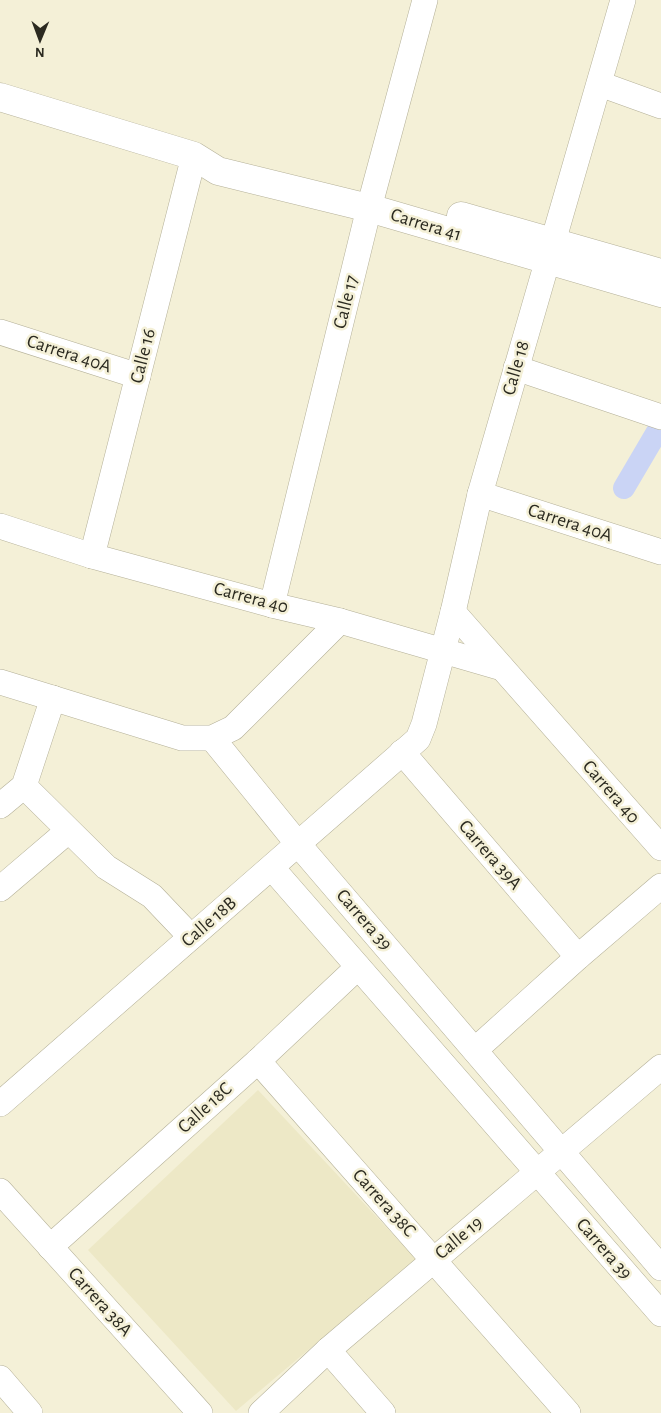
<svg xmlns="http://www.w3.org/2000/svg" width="661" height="1413" font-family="'Alegreya Sans',sans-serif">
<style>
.built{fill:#ede8c6}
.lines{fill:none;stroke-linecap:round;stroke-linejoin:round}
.canal{stroke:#cad4f5;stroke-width:22}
.street-casing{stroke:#b4b098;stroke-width:26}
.secondary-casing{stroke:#b4b098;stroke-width:29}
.street{stroke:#fff;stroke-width:25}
.secondary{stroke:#fff;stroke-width:28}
.labels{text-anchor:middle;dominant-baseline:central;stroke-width:5;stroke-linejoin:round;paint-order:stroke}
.street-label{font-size:19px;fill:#2b2a20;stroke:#f4f0d7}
</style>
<rect width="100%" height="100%" fill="#f4f0d7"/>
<path class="built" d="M258,1090l158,169 -180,152 -148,-161z"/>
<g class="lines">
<path class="canal" d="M624,488l37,-63"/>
<g class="street-casing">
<g id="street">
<path d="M600,84l61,22"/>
<path d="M0,332l138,44"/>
<path d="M516,368l145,49"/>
<path d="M480,494l181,58"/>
<path d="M0,526l92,30 180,49 68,16 162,47"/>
<path d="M92,556l102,-400"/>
<path d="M272,605l97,-397 56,-208"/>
<path d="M453,612l208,236"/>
<path d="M0,682l182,56h30l21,-10 107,-107"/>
<path d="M212,738l86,106 363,424"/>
<path d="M402,752l176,205"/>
<path d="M24,786l82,81 46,29 39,41"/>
<path d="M0,806l24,-20 29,-88"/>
<path d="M272,868l389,446"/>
<path d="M0,889l68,-58"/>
<path d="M475,1050l103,-93 83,-71"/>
<path d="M258,1061l310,352"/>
<path d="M0,1104l418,-365 6,-15 29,-112 27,-118 143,-494"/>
<path d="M0,1191l200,222"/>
<path d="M50,1247l208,-186 100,-94"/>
<path d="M328,1350l55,63"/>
<path d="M0,1378l30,35"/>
<path d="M261,1413l67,-63 333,-283"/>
</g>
</g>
<g class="secondary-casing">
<g id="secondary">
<path d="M0,97l194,59 24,15 151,37 292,85"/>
<path d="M461,216l200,57"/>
</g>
</g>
<use href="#street" class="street"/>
<use href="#secondary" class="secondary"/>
</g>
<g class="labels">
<g class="street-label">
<text transform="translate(426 225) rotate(17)">Carrera 41</text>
<text transform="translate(346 302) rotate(-76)">Calle 17</text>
<text transform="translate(69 354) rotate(18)">Carrera 40A</text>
<text transform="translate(143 356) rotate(-76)">Calle 16</text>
<text transform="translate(516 368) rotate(-74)">Calle 18</text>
<text transform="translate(570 523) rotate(18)">Carrera 40A</text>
<text transform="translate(251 598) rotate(15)">Carrera 40</text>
<text transform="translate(611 792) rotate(49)">Carrera 40</text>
<text transform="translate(490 855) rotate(49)">Carrera 39A</text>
<text transform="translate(364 920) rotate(49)">Carrera 39</text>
<text transform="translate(209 922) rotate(-41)">Calle 18B</text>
<text transform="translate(205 1108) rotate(-42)">Calle 18C</text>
<text transform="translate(384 1203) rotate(48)">Carrera 38C</text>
<text transform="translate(459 1238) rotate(-40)">Calle 19</text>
<text transform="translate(604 1249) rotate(49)">Carrera 39</text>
<text transform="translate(100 1302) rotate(48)">Carrera 38A</text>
</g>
</g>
<g transform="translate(40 40) rotate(181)" stroke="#f4f0d7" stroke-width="4" paint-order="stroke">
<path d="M0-4L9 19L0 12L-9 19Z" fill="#2b2a20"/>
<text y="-8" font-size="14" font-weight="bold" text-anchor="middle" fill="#2b2a20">N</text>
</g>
</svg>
